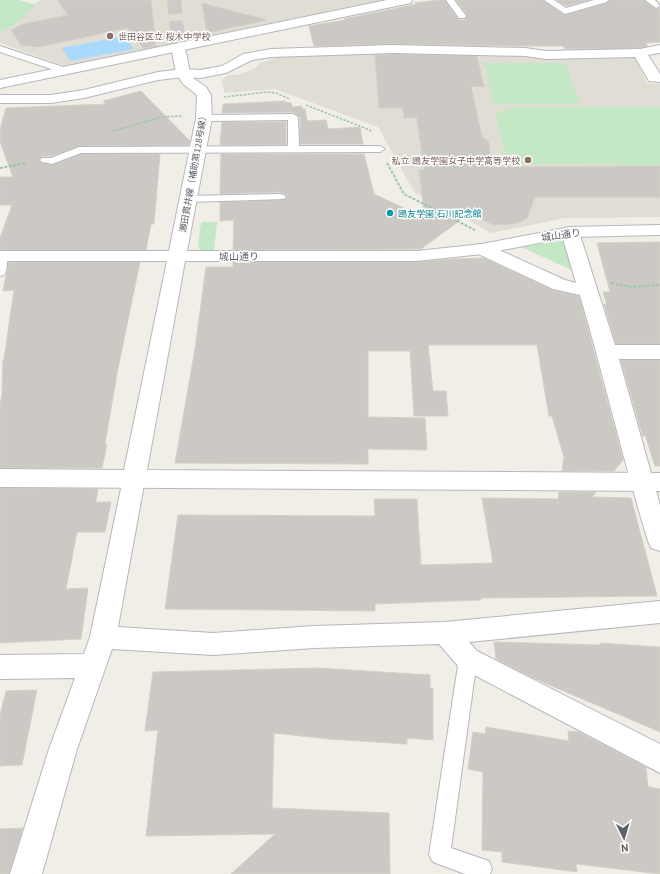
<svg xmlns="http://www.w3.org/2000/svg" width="660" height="874" font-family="'PT Sans','Noto Sans JP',sans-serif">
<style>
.education{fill:#e0ddd5}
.green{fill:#c4e7c5}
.water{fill:#aad9fe}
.building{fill:#ccc9c4;stroke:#d5d0c5}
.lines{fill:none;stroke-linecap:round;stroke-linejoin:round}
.secondary-tunnel{stroke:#cccbc7;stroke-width:14;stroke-dasharray:14 7;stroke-linecap:butt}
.lane-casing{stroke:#b4b7bb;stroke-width:2}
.street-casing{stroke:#b4b7bb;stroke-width:2}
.secondary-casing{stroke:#b5b9be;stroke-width:2}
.path-far1{stroke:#9cc6a9;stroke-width:1.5;stroke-dasharray:2.5 1.5;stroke-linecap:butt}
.path{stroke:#9cc6a9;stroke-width:2;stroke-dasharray:3 1.5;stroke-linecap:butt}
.lane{fill:#fff;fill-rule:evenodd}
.street{fill:#fff;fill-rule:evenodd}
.secondary{fill:#fff;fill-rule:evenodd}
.education-dot{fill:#8d6e63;stroke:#fff;stroke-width:1.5}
.culture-dot{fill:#0f9aa8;stroke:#fff;stroke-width:1.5}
.labels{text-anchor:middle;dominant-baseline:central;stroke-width:3;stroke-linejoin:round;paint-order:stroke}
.far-education-label{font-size:9px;fill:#785e54;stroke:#fff;text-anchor:start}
.far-street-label{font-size:9px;fill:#5e6267;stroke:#fff}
.far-culture-label{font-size:9px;fill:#0d838f;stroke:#fff;text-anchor:start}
.street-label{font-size:10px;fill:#5e6267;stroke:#fff}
</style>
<rect width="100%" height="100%" fill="#f0eee7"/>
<g class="education">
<path d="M40,0h356l-329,67 -67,-24v-13z"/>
<path d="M407,53l103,2 37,4 88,-1 12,25 13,1v133l-95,1 -73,15 -78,-41 -36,-65 -103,-38 -51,4 -2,-13 4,-4 14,-2 14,-5 6,-6 18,-6z"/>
</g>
<g class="green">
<path d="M0,0h18l18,5 -17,16 -16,10 -3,4z"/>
<path d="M484,63h81l15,41h-86z"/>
<path d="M513,107h147v58l-140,-1 -14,-7 -10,-43z"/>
<path d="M201,222h16l-3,28h-12l-4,-2z"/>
<path d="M566,240l10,32 -55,-25z"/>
</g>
<path class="water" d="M124,36l10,13 -64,12 -8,-13z"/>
<g class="building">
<path d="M57,0h94l5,46 -12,3 -17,-21 -88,19 -18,-2 -10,-15 12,-6 45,-9z"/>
<path d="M440,0h5l14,20h6l2,-5 -11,-15h87l22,15 42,-12 2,-3h35l11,9 5,-1v34l-15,1 3,3 -8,2 -75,1 -2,-3h-43l-127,-2 -79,2 -5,-20 37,-6 -2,-1 73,-15 -2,-1z"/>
<path d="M557,0h32l-23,6z"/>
<path d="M202,3l65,17 -60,13z"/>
<path d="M393,54l84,2 7,31 -13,-1 11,51 6,4 2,6 -1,20 171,-1v31h-125l-8,21 -5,3 -8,3 -21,1 -23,-12 -49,36 -188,1 1,-30 -14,1v-19l64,-2 4,-3 -3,-3 -5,-2 -60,2 1,-40h143l10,40 51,24 -6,-48h5l-7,-52h-13l-1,-10h-24l-4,-53z"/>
<path d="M141,91l49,50 -1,4 -110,1 -28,10h-9l-4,4 4,3 10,2 29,-11h79l-6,70h-3l-5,26h-146v-12l12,-33h-12v-28h13l-13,-35v-12l6,-22 100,-4 -3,-3z"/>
<path d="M285,101v1l6,1 1,4 10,-1v3h3l2,12 19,-1 2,9 32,-2 3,17h-63v-27l-7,-5 -71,1 1,-9z"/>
<path d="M222,122h64v23h-66z"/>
<path d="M660,242v102h-44l-12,-40 3,1 -4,-13h7l-13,-49z"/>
<path d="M484,258l68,32 27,6 44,164 -9,11h-52l2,-14 -12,-41h-3l-12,-71h-109l5,46h13l2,25h-34l-4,-65h-42v66l57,1 2,32 -59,-1v15l-193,-1 20,-114 11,-82h27v-5h184l36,-3z"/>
<path d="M9,262h131l-22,106 -13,76h2l-5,24h-102v-65l2,-7 1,-37h1l10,-69 -11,1z"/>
<path d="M621,360h39v106h-5l-10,-31 -2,2z"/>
<path d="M0,488l98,1 -2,13h15l-6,30h-28l-11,57 22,-1 -7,51 -81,4z"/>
<path d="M559,492h37l-4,5 39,1 26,98 -176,2v2l-106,4v7l-210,-2 13,-94 197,1 -1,-17h43l4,66 72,-2 -11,-65 76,1z"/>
<path d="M494,642l106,3v-2l60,4v85l-127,-54 -37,-19z"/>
<path d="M318,668l112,7v13h3v52l-26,-2v6l-78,-5 -55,-6 -2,75 117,5 1,61h-159l44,-40 -129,2 12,-106 -13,1 8,-59z"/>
<path d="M37,690l-15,75 -22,1v-50l6,-25z"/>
<path d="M486,727l83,14 -1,-10 11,1 67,35 2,20 12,2v85l-84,-10 1,8 -75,-10v-10l-20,-2 1,-78 -15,-3 5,-37 12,2z"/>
<path d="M23,828l-14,46h-9v-45z"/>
</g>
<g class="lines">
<path class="secondary-tunnel" d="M174,0l5,52"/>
<g class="lane-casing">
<g id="lane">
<path d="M446,0h8l12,16 -1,2h-6z"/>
<path d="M544,0h10l12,8 28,-8h14l-1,2 -42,12z"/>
<path d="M645,0h10l5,6 -4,2z"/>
<path d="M0,46l69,23 2,2 -2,2h-6l-63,-21z"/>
<path d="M293,114l5,3 1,29h81l5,3 -5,3 -299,1 -29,11 -10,-2 -2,-2 2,-2h9l28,-11 209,-1v-26l-84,1 -5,-3 5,-3z"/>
<path d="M280,194l4,1 2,2 -2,2 -96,3 -4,-1 -2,-2 2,-2 4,-1z"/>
<path d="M2,252l4,1 2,3 -2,16 -2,3 -4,1v-23z"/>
<path d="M468,651l6,2 3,6 -26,189 38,13 3,8 -2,5h-25l-32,-12 -4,-7 30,-196 3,-6z"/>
</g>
</g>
<g class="street-casing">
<g id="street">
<path d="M387,0h25l-1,3 -5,1 -406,84v-8z"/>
<path d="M393,45l132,3 21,3 94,-2 20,-4v8l-12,2 12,19v8l-11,-1 -14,-24 -89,2 -21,-3 -132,-3 -122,4 -19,3 -26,13 -26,5 -17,-1 -25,3 -74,18 -33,5h-51v-8h51l33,-5 74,-18 25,-3 17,1 22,-4 21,-12 28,-5z"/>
<path d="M570,227l6,1 3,4 36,113h45v14h-41l41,146v46l-9,-3 -3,-7c-25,-81 -44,-164 -68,-246l-27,-6 -77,-36 -3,-4 3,-4 6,-1 6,1 77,35 11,3 -15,-51 3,-4z"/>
<path d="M134,470l8,3 3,6 -27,148 95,6 101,-7 131,-4 215,-21v22l-191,19 8,9 183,93v29l-201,-106 -20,-23 -125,4 -101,7 -101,-6 -35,100 -35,125h-32l39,-125 26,-71 -75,1v-24l84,-1 6,-17 33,-158 3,-6z"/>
</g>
</g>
<g class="secondary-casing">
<path id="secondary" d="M179,48l5,1 2,3 4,21 3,5 13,9 5,8 1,23 -25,133h230l65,-7 88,-17 90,-2v10l-90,2 -88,17 -65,7h-232l-38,209 513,3v18l-660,-4v-18l124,1 43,-209h-167v-10h169l27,-133 1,-23 -14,-11 -7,-11 -4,-21 2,-3z"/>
</g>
<g class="path-far1">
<path d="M224,97l43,-5 9,1 14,6"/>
<path d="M306,105l64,25 1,2"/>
<path d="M113,131l49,-14 20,-1"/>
</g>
<g class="path">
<path d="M387,163l17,31 71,36"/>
<path d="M0,168l27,-5"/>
<path d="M611,283l20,4 29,-2"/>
</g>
<use href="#lane" class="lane"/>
<use href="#street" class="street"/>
<use href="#secondary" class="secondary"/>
</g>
<g class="education-dot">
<circle cx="110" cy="36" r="4"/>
<circle cx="528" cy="160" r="4"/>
</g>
<circle class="culture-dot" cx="390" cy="213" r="4"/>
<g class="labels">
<g class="far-education-label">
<text x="118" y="36">世田谷区立 桜木中学校</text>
<text x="520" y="160" text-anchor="end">私立 鴎友学園女子中学高等学校</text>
</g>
<g class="far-street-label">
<text transform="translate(193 172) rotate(-80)">瀬田貫井線（補助第128号線）</text>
</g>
<g class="far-culture-label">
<text x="398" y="213">鴎友学園 石川記念館</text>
</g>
<g class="street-label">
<text transform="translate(561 235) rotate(-8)">城山通り</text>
<text x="239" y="256">城山通り</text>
</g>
</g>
<g transform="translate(624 838) rotate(175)" stroke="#ffffff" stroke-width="3" paint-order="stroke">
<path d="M0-3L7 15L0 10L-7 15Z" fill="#5e6267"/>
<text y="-6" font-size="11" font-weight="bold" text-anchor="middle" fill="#5e6267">N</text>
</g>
</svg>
